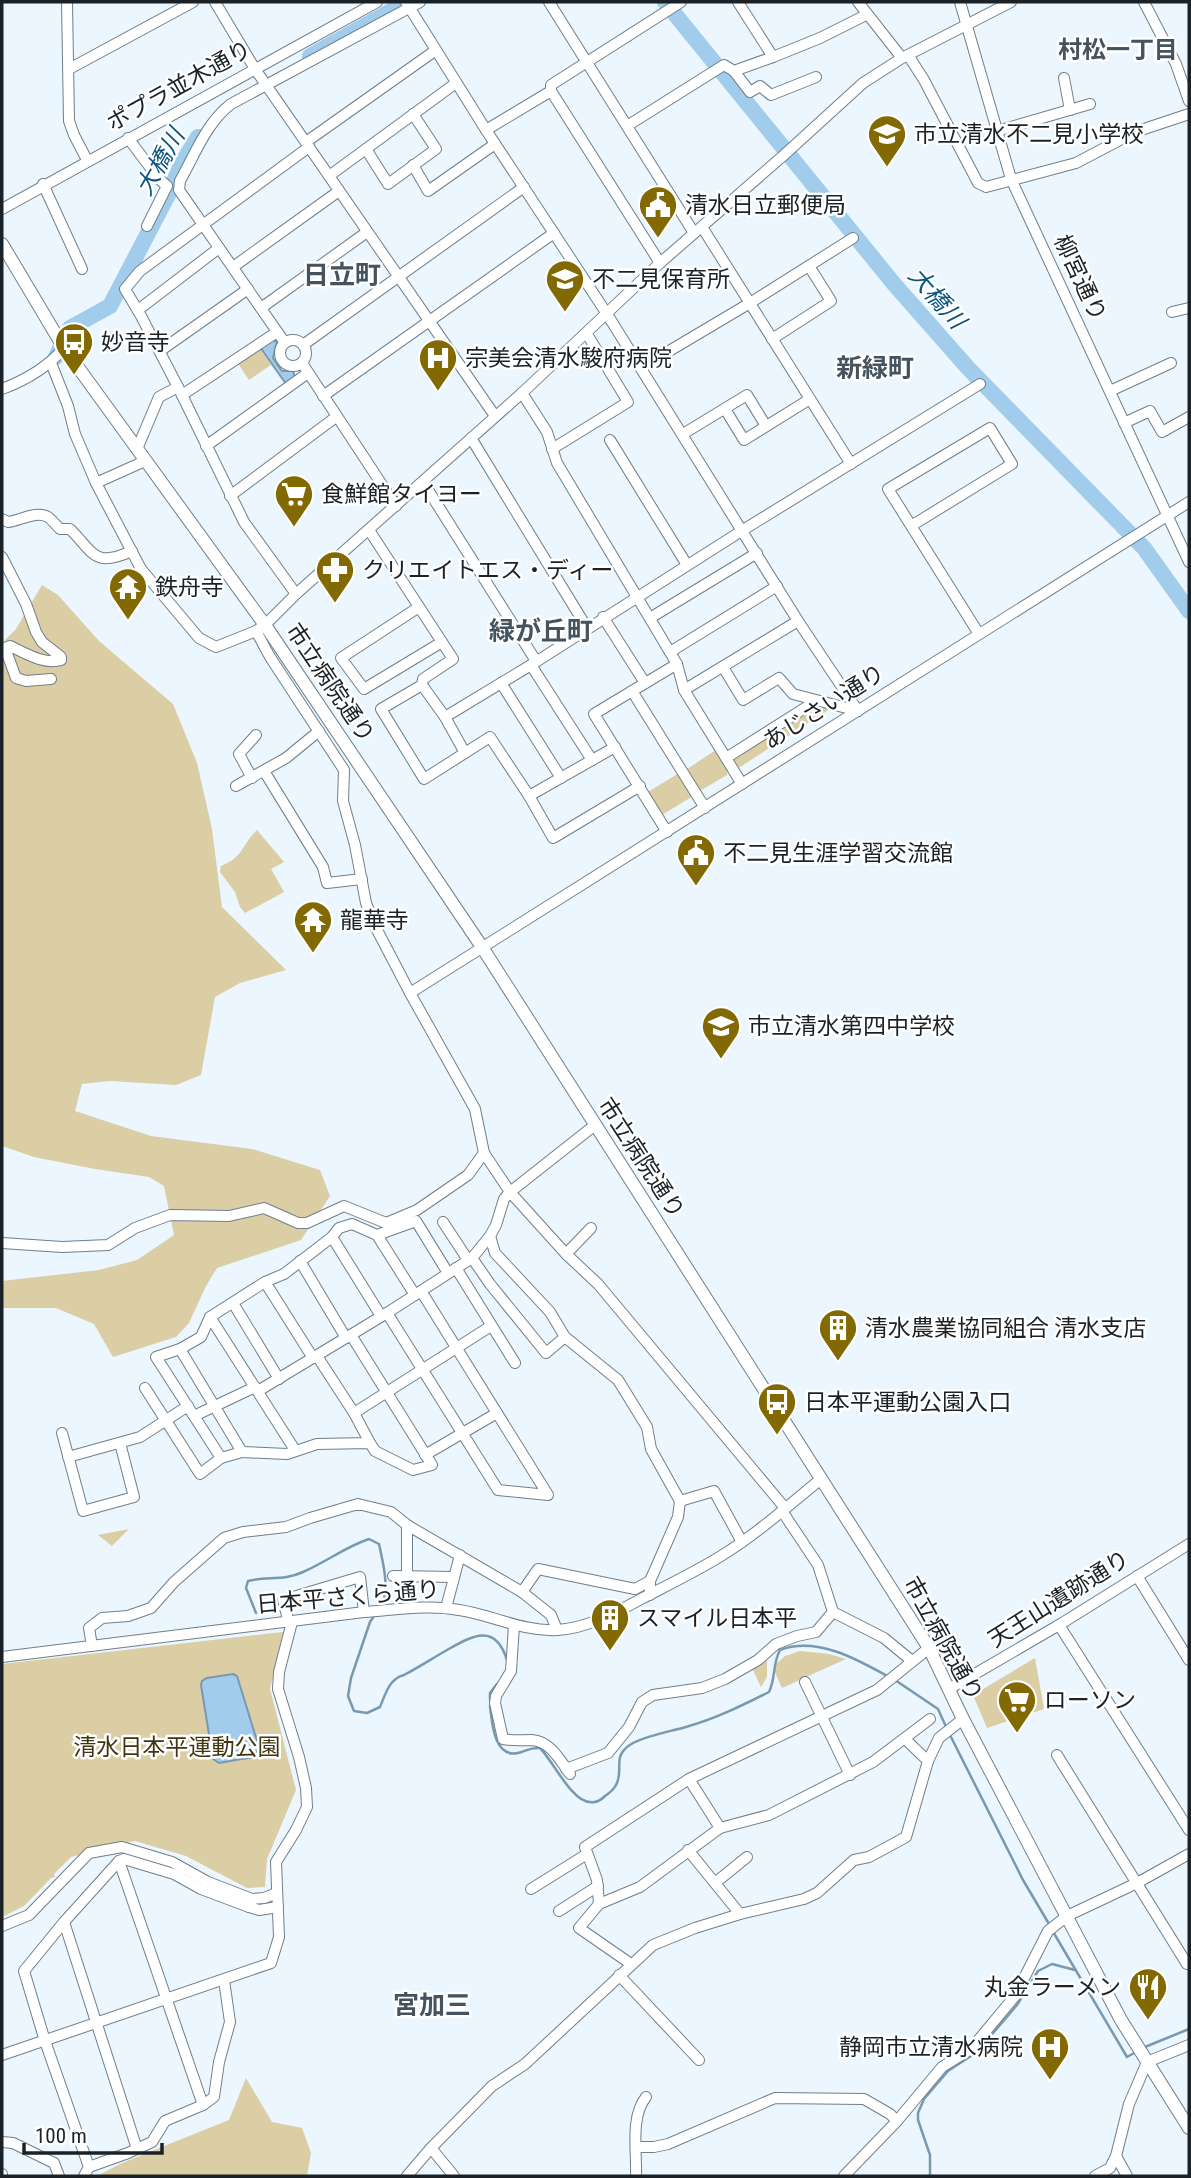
<svg xmlns="http://www.w3.org/2000/svg" width="1191" height="2178" font-family="'Roboto Condensed','Noto Sans JP',sans-serif">
<style>
.green{fill:#dbcda4}
.water{fill:#a1cceb;stroke:#7999b0;stroke-width:2}
.lines{fill:none;stroke-linecap:round;stroke-linejoin:round}
.stream{stroke:#7999b0;stroke-width:2.5}
.river{stroke:#a1cceb;stroke-width:16}
.minor-casing{stroke:#6f7f8b;stroke-width:12}
.major-casing{stroke:#6f7f8b;stroke-width:14}
.minor{stroke:#fff;stroke-width:10}
.major{stroke:#fff;stroke-width:12}
.labels{text-anchor:middle;dominant-baseline:central;stroke-width:5;stroke-linejoin:round;paint-order:stroke}
.street-label{font-size:23px;fill:#1b2227;stroke:#fff}
.poi-label{font-size:23px;fill:#1b2227;stroke:#fff;text-anchor:start}
.park-label{font-size:23px;fill:#413510;stroke:#fff}
.neighbourhood-label{font-size:24px;font-weight:bold;fill:#44535e;stroke:#fff}
.water-label{font-size:24px;font-style:italic;fill:#0c557d;stroke:#fff}
.quarter-label{font-size:26px;font-weight:bold;fill:#44535e;stroke:#fff}
</style>
<rect width="100%" height="100%" fill="#ebf6fe"/>
<g class="green">
<path d="M259,347l12,18 -22,15 -12,-18z"/>
<path d="M42,585l16,10 41,46 74,63 24,59 15,66 10,78 64,63 -46,13 -25,14 -14,78 -25,10 -66,-4 -28,3 -7,27 76,25 101,13 68,21 10,26 -29,44 -84,28 -11,18 -17,37 -13,14 -63,20 -19,-33 -38,-16h-54v-27l97,-11 38,-10 37,-25 -10,-49 -15,-9 -54,-8 -61,-12 -32,-11v-503l14,-14z"/>
<path d="M818,704l12,5 -93,60 -6,-11z"/>
<path d="M716,750l12,20 -1,5 -29,17 -14,-21z"/>
<path d="M679,773l14,23 -31,19 -14,-23z"/>
<path d="M257,830l27,32 -13,7 13,23 -39,21 -5,-6 -5,-15 -15,-20 1,-6c24,-10 20,-21 36,-36z"/>
<path d="M129,1529l-17,17 -14,-11z"/>
<path d="M283,1632l-13,57 26,101 -29,69 -2,28 -18,1 -61,-32 -51,-15 -64,16 -17,17 1,3 -4,1 -27,28 -22,11v-253z"/>
<path d="M800,1651l29,3 17,5 -64,29 -7,-16v-7l10,-9z"/>
<path d="M767,1657v20l-6,10 -9,-19 12,-6z"/>
<path d="M1035,1658l9,51 -57,19 -14,-33z"/>
<path d="M246,2078l26,44 30,6 9,25 -4,23h-210l25,-13 107,-43z"/>
</g>
<g class="water">
<path d="M270,340l7,1 -4,17 9,13h11l2,7 -9,6 -26,-37z"/>
<path d="M233,1674l4,2 21,68v7l-5,6 -34,6 -6,-4 -12,-74 1,-4 5,-3z"/>
</g>
<g class="lines">
<g class="stream">
<path d="M256,1613l-10,-25 2,-7c18,-5 36,0 55,-9 23,-10 42,-25 66,-33l10,5c4,19 12,48 1,64"/>
<path d="M374,1616l-4,6 -19,56 -3,18 6,15 13,2 13,-6c6,-14 9,-28 24,-32 15,-8 29,-17 43,-25 25,-14 48,-28 60,10"/>
<path d="M895,1680l43,29 9,20"/>
<path d="M490,1700v-7l7,-9"/>
<path d="M490,1706c2,17 4,52 28,47 9,-2 12,-6 22,-5 13,13 32,54 50,54 5,1 11,-2 15,-6 3,-2 9,-7 11,-11 9,-16 -6,-29 17,-42 18,-9 37,-11 56,-17 28,-8 54,-21 80,-34 7,-14 3,-27 11,-42 36,-14 77,9 109,27"/>
<path d="M950,1735l73,145 26,44"/>
<path d="M1052,1930l75,127 9,-5"/>
<path d="M1145,2047l44,-18"/>
<path d="M930,2176v-21l-12,-35v-7l6,-14 24,-28 29,-19 40,-47 21,-34 14,-7 23,6"/>
</g>
<g class="river">
<path d="M665,2l229,282 74,84 176,180 45,63"/>
<path d="M310,56l97,-54"/>
<path d="M56,357l14,-29 40,-22 60,-115 11,-26 17,-28"/>
</g>
<g class="minor-casing">
<g id="minor">
<path d="M67,2l2,119 5,14 13,25"/>
<path d="M215,2l40,67 240,347"/>
<path d="M406,2l80,128 121,184 191,307 60,90"/>
<path d="M549,2l145,231"/>
<path d="M738,2l35,55 47,-19 46,-23"/>
<path d="M858,2l44,56"/>
<path d="M960,2l51,177 178,383"/>
<path d="M1144,2l32,62 13,37"/>
<path d="M908,55l16,25 54,103 8,4 90,-24 59,-31 54,-18"/>
<path d="M69,69l124,-67"/>
<path d="M734,71l16,21 10,-6 11,9 45,-18"/>
<path d="M1064,78l6,32"/>
<path d="M551,91l109,172"/>
<path d="M627,126l97,-61 10,6 39,-14"/>
<path d="M486,130l65,-39v-6l130,-83"/>
<path d="M997,131l93,-27"/>
<path d="M128,138l30,40 9,8 -20,40"/>
<path d="M306,142l130,-92"/>
<path d="M366,149l22,35 48,-35 -23,-35"/>
<path d="M413,165l15,26 67,-47"/>
<path d="M329,176l127,-93"/>
<path d="M43,184l39,85"/>
<path d="M2,209l375,-207"/>
<path d="M702,227l149,237"/>
<path d="M233,267l106,-76"/>
<path d="M261,308l106,-76"/>
<path d="M138,310l81,-62"/>
<path d="M1172,312l17,-4"/>
<path d="M772,339l59,-38 -22,-35"/>
<circle cx="293" cy="353" r="13"/>
<path d="M285,343l-106,-153 1,-9c15,-27 27,-59 51,-77l189,-102"/>
<path d="M303,345l221,-158"/>
<path d="M160,351l88,-62"/>
<path d="M659,357l91,-54 103,-65"/>
<path d="M51,363l17,43 7,28 21,49 45,86 58,69 17,9 40,-16 9,-6 31,-31 226,-201 138,-130 124,-108 79,-72 39,-25 109,-56"/>
<path d="M302,363l94,143"/>
<path d="M2,389c24,-9 45,-21 62,-41"/>
<path d="M1110,391l61,-28"/>
<path d="M522,393l25,39 10,31 120,201 7,26 58,94"/>
<path d="M182,395l95,-63"/>
<path d="M323,396l231,-163"/>
<path d="M725,409l19,31 66,-41"/>
<path d="M1124,423l26,-12 12,21 27,-15"/>
<path d="M683,434l64,-39 19,31"/>
<path d="M471,438l116,190"/>
<path d="M610,440l77,125"/>
<path d="M206,446l102,-73"/>
<path d="M137,449l22,-52 19,-10"/>
<path d="M552,449l76,-47 -41,-68"/>
<path d="M423,482l113,179"/>
<path d="M96,483l49,-22"/>
<path d="M230,496l106,-79"/>
<path d="M2,519l6,3c11,-1 29,-12 40,-5 4,3 8,8 12,12h10c24,24 24,39 62,22"/>
<path d="M911,526l101,-62 -22,-36 -102,61 91,145"/>
<path d="M369,530l84,129 -30,20 -1,6 -41,24 43,70 66,-42 39,59 24,42 87,-52"/>
<path d="M2,557l24,47 10,28 6,10 19,15v3c-17,5 -36,-7 -51,-14l-5,2 11,30 10,3 25,-2"/>
<path d="M296,594l-52,-72 -66,-135 -37,-71 -16,-27 15,-18 169,-124"/>
<path d="M419,607l-78,51 23,31 78,-47"/>
<path d="M603,617l42,66"/>
<path d="M650,618l107,-65"/>
<path d="M256,631l14,26 74,113 -1,31 12,44 11,58 9,23 35,67 65,116 9,44 26,39 56,62 32,30 187,224"/>
<path d="M670,652l107,-66"/>
<path d="M531,665l61,95"/>
<path d="M723,667l20,33 36,-22 14,16 65,17"/>
<path d="M501,683l60,95"/>
<path d="M422,685l23,32 20,36"/>
<path d="M684,690l114,-69"/>
<path d="M632,691l73,117"/>
<path d="M445,717l86,-52 212,-135 237,-146"/>
<path d="M726,758l90,-57"/>
<path d="M264,771l59,96 4,16 35,-4"/>
<path d="M252,778l-13,-24 17,-19"/>
<path d="M236,786l50,-28 33,-27"/>
<path d="M529,796l86,-49"/>
<path d="M667,832l-73,-118 83,-50"/>
<path d="M410,993l779,-491"/>
<path d="M443,1222l25,38"/>
<path d="M377,1235l38,60"/>
<path d="M490,1236l5,17 55,59 15,25 53,43 29,47 4,22 29,52 -2,16 -28,64v14"/>
<path d="M332,1237l49,79"/>
<path d="M2,1243l60,4 46,-2 27,-17 35,-13 59,1 35,-8 34,15h9l37,-17 42,17 31,-13 51,-35 16,-22"/>
<path d="M566,1254l25,-26"/>
<path d="M472,1258l18,26 56,69 19,-16"/>
<path d="M300,1261l46,77"/>
<path d="M456,1268l59,95"/>
<path d="M265,1282l48,76"/>
<path d="M233,1303l46,76"/>
<path d="M387,1313l111,177 50,5 -127,-204"/>
<path d="M210,1317l85,133"/>
<path d="M180,1349l62,103"/>
<path d="M317,1356l37,57 16,30"/>
<path d="M145,1388l55,86 21,-16 21,-6 45,2 30,-10 53,-1 5,8 38,19 19,-5 -81,-130"/>
<path d="M258,1391l129,-78 85,-55 18,-22 6,-11 8,-26 6,-7 85,-67"/>
<path d="M354,1413l137,-87"/>
<path d="M194,1416l61,-29"/>
<path d="M62,1433l21,78 51,-14 -14,-54"/>
<path d="M425,1455l72,-42"/>
<path d="M68,1457l72,-20 48,-31"/>
<path d="M221,1458l-65,-101 24,-8 21,-12 9,-20 55,-35 19,-8 48,-37 7,-9 13,-4 25,11 39,-14 32,52"/>
<path d="M680,1501l34,-10 28,51"/>
<path d="M782,1511l36,54 15,47 51,26 28,23"/>
<path d="M393,1576l61,1"/>
<path d="M407,1576v-51"/>
<path d="M1137,1576l52,84"/>
<path d="M522,1592l16,-23 97,20 15,-8"/>
<path d="M446,1608l14,-53"/>
<path d="M289,1623l-6,-23 77,-23 4,35"/>
<path d="M514,1625l-3,46 -15,25 -1,7 8,36c10,2 18,1 29,1 18,1 28,20 38,34"/>
<path d="M1059,1625l130,205"/>
<path d="M92,1646l-3,-18 13,-10 26,-2 23,-8 23,-26 50,-44 19,-6 43,-5 24,-9 48,-14 33,8 16,13 115,67 29,23 6,15"/>
<path d="M2,1657l362,-45c31,-2 64,-8 95,-2 34,5 64,22 98,20 31,-2 58,-17 84,-31 27,-14 54,-27 80,-43 36,-22 68,-51 100,-77"/>
<path d="M805,1682l45,93"/>
<path d="M949,1689l110,-64 130,-81"/>
<path d="M905,1739l23,22"/>
<path d="M1057,1755l130,209"/>
<path d="M566,1769l42,-16 21,-26 13,-25 11,-7 49,-7 23,-9 33,-19 18,-16 21,-8 19,-4 17,-20"/>
<path d="M689,1779l31,49"/>
<path d="M688,1850l52,64"/>
<path d="M119,1861l84,244"/>
<path d="M715,1883l32,-26"/>
<path d="M531,1889l56,-35"/>
<path d="M599,1904l41,-17 80,-59 49,-13 104,-53 57,-43"/>
<path d="M249,1907l10,3 19,-3"/>
<path d="M559,1911l39,-25"/>
<path d="M64,1922l73,227"/>
<path d="M2,1926l27,-11 60,-62 33,-6 50,15 36,20 44,17 12,-1 13,-5"/>
<path d="M631,1964l-52,-36 20,-24 -2,-24 -12,-33 104,-68 188,-89 52,-42"/>
<path d="M619,1975l80,85"/>
<path d="M2,2055l269,-92 8,-26 -3,-75 20,-32 11,-23 -1,-19 -7,-31 -21,-68 1,-17 13,-50"/>
<path d="M2,2142l11,1 41,20 5,13"/>
<path d="M637,2147h17l14,-3 107,-46 89,1 26,15 7,7"/>
<path d="M431,2148l23,28"/>
<path d="M1116,2156l11,20"/>
<path d="M89,2167l39,-14 24,-11 13,-21 38,-16 11,-8 5,-35 11,-40 -6,-42"/>
<path d="M2,2174v2"/>
<path d="M84,2176l5,-9 -44,-126 -21,-70 40,-49 55,-61 5,-2 50,15 27,15 48,18 3,-8"/>
<path d="M407,2176l24,-28 61,-62 33,-22 128,-119 42,-17 45,-14 64,-15 13,-6 37,-33 15,-3 37,-20 22,-76 11,-23 24,-19"/>
<path d="M636,2176c1,-24 -6,-59 10,-79"/>
<path d="M844,2176l53,-55 45,-54 29,-18 44,-53 33,-65 19,-15 70,-33 52,-29"/>
<path d="M1095,2176l15,-8 6,-12 13,-52 18,-42 42,-17"/>
</g>
</g>
<g class="major-casing">
<path id="major" d="M2,244l62,104 201,277 217,322 447,701 34,71 158,301 68,108"/>
</g>
<use href="#minor" class="minor"/>
<use href="#major" class="major"/>
</g>
<defs>
<g id="school-pin" transform="scale(2.0125)"><path d="M0 17L-7.5 6A9.5 9.5 0 1 1 7.5 6Z" fill="#836902" stroke="#fff"/><path d="M0-5L7-2L0 1L-7-2ZM-4 1L0 2.5L4 1V4Q0 6-4 4Z" fill="#fff"/></g>
<g id="civic-pin" transform="scale(2.0125)"><path d="M0 17L-7.5 6A9.5 9.5 0 1 1 7.5 6Z" fill="#836902" stroke="#fff"/><path d="M-.6-6.5H3V-4.5H.6V-3L4-1V1h2V6H-6V1h2V-1L-.6-3ZM-1.2 2.5V6h2.4V2.5Z" fill="#fff"/></g>
<g id="bus-pin" transform="scale(2.0125)"><path d="M0 17L-7.5 6A9.5 9.5 0 1 1 7.5 6Z" fill="#836902" stroke="#fff"/><path d="M-5-6H5V4H4V6H2V4H-2V6H-4V4H-5ZM-3.5-4V0h7V-4ZM-3.5 1.2v1.5H-2V1.2ZM2 1.2v1.5H3.5V1.2Z" fill="#fff"/></g>
<g id="hospital-pin" transform="scale(2.0125)"><path d="M0 17L-7.5 6A9.5 9.5 0 1 1 7.5 6Z" fill="#836902" stroke="#fff"/><path d="M-5-5h3v3.5h4V-5h3V5h-3V1.5h-4V5h-3Z" fill="#fff"/></g>
<g id="supermarket-pin" transform="scale(2.0125)"><path d="M0 17L-7.5 6A9.5 9.5 0 1 1 7.5 6Z" fill="#836902" stroke="#fff"/><path d="M-6-5.5h2.5l.6 2H6L4.5 2H-2.5L-4.4-4H-6ZM-1.5 3.2a1.3 1.3 0 1 0 .1 0ZM3 3.2a1.3 1.3 0 1 0 .1 0Z" fill="#fff"/></g>
<g id="pharmacy-pin" transform="scale(2.0125)"><path d="M0 17L-7.5 6A9.5 9.5 0 1 1 7.5 6Z" fill="#836902" stroke="#fff"/><path d="M-2-6h4v4h4v4h-4v4h-4v-4h-4v-4h4Z" fill="#fff"/></g>
<g id="temple-pin" transform="scale(2.0125)"><path d="M0 17L-7.5 6A9.5 9.5 0 1 1 7.5 6Z" fill="#836902" stroke="#fff"/><path d="M0-6L5-2H3V0L6.5 2.5H4V6H1.5V3h-3V6H-4V2.5H-6.5L-3 0V-2H-5Z" fill="#fff"/></g>
<g id="building-pin" transform="scale(2.0125)"><path d="M0 17L-7.5 6A9.5 9.5 0 1 1 7.5 6Z" fill="#836902" stroke="#fff"/><path d="M-4-6H4V6H1V3H-1V6H-4ZM-2.5-4.3h1.7v1.8h-1.7ZM.8-4.3h1.7v1.8H.8ZM-2.5-1h1.7V.8h-1.7ZM.8-1h1.7V.8H.8Z" fill="#fff"/></g>
<g id="restaurant-pin" transform="scale(2.0125)"><path d="M0 17L-7.5 6A9.5 9.5 0 1 1 7.5 6Z" fill="#836902" stroke="#fff"/><path d="M-5-6h1v4h1v-4h1v4h1v-4h1v5L-1.5 .5V6h-2V.5L-5-1ZM5-6V6H3V1.5H1.5Q1.5-4 5-6Z" fill="#fff"/></g>
</defs>
<g fill-rule="evenodd">
<use href="#school-pin" x="887" y="134"/>
<use href="#civic-pin" x="658" y="205"/>
<use href="#school-pin" x="565" y="279"/>
<use href="#bus-pin" x="74" y="342"/>
<use href="#hospital-pin" x="438" y="358"/>
<use href="#supermarket-pin" x="294" y="494"/>
<use href="#pharmacy-pin" x="335" y="570"/>
<use href="#temple-pin" x="128" y="587"/>
<use href="#civic-pin" x="696" y="853"/>
<use href="#temple-pin" x="313" y="920"/>
<use href="#school-pin" x="721" y="1026"/>
<use href="#building-pin" x="838" y="1328"/>
<use href="#bus-pin" x="777" y="1402"/>
<use href="#building-pin" x="610" y="1618"/>
<use href="#supermarket-pin" x="1017" y="1700"/>
<use href="#restaurant-pin" x="1148" y="1987"/>
<use href="#hospital-pin" x="1050" y="2047"/>
</g>
<g class="labels">
<g class="street-label">
<text transform="translate(179 86) rotate(-29)">ポプラ並木通り</text>
<text transform="translate(1080 278) rotate(65)">柳宮通り</text>
<text transform="translate(330 683) rotate(56)">市立病院通り</text>
<text transform="translate(824 707) rotate(-32)">あじさい通り</text>
<text transform="translate(641 1158) rotate(57)">市立病院通り</text>
<text transform="translate(348 1597) rotate(-5)">日本平さくら通り</text>
<text transform="translate(1059 1599) rotate(-32)">天王山遺跡通り</text>
<text transform="translate(943 1639) rotate(61)">市立病院通り</text>
</g>
<g class="poi-label">
<text x="914" y="134">市立清水不二見小学校</text>
<text x="685" y="205">清水日立郵便局</text>
<text x="592" y="279">不二見保育所</text>
<text x="101" y="342">妙音寺</text>
<text x="465" y="358">宗美会清水駿府病院</text>
<text x="321" y="494">食鮮館タイヨー</text>
<text x="362" y="570">クリエイトエス・ディー</text>
<text x="155" y="587">鉄舟寺</text>
<text x="723" y="853">不二見生涯学習交流館</text>
<text x="340" y="920">龍華寺</text>
<text x="748" y="1026">市立清水第四中学校</text>
<text x="865" y="1328">清水農業協同組合 清水支店</text>
<text x="804" y="1402">日本平運動公園入口</text>
<text x="637" y="1618">スマイル日本平</text>
<text x="1044" y="1700">ローソン</text>
<text x="1121" y="1987" text-anchor="end">丸金ラーメン</text>
<text x="1023" y="2047" text-anchor="end">静岡市立清水病院</text>
</g>
<g class="park-label">
<text x="177" y="1747">清水日本平運動公園</text>
</g>
<g class="neighbourhood-label">
<text x="1118" y="50">村松一丁目</text>
</g>
<g class="water-label">
<text transform="translate(160 162) rotate(-60)">大橋川</text>
<text transform="translate(937 298) rotate(49)">大橋川</text>
</g>
<g class="quarter-label">
<text x="342" y="275">日立町</text>
<text x="875" y="368">新緑町</text>
<text x="541" y="631">緑が丘町</text>
<text x="432" y="2005">宮加三</text>
</g>
</g>
<rect width="1191" height="2178" fill="none" stroke="#1b2227" stroke-width="7"/>
<path d="M24 2143v10h138v-10" fill="none" stroke="#1b2227" stroke-width="3.5"/>
<text x="35" y="2143" font-size="21" fill="#1b2227" stroke="#ffffff" stroke-width="5" paint-order="stroke">100 m</text>
</svg>
